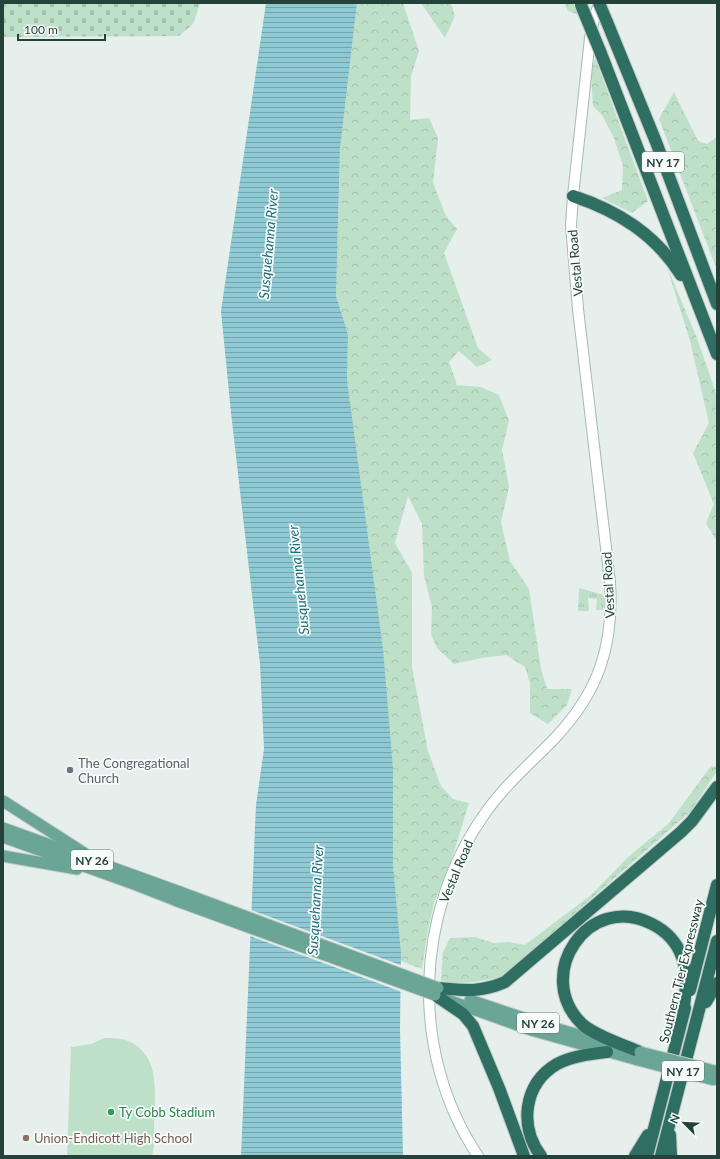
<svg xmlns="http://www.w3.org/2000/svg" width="720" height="1159" font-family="Lato,sans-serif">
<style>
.grass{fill:url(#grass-tufts)}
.forest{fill:url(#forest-crowns)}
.cemetery{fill:url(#cemetery-stones)}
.park{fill:#bfe0c8}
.water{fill:url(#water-rules)}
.pier{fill:#e6efeb}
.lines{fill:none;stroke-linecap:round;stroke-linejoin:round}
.secondary-casing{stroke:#a4bbb3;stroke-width:12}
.primary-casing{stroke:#c2cac8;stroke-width:13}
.highway-casing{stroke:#c2cac8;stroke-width:14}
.secondary{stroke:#fff;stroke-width:10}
.primary{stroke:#6aa596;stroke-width:11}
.highway{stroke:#2f6f62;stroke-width:12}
.primary-bridge-casing{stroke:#c2cac8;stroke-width:13;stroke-linecap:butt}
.highway-bridge-casing{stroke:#c2cac8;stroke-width:14;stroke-linecap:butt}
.primary-bridge{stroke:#6aa596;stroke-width:11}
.highway-bridge{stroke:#2f6f62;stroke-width:12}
.worship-dot{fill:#6b7280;stroke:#f7fbf9;stroke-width:1.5}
.leisure-dot{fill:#2e9e5b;stroke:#f7fbf9;stroke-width:1.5}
.education-dot{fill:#8d6e63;stroke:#f7fbf9;stroke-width:1.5}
.labels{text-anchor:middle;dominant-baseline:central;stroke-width:3.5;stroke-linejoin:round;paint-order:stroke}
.shield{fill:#f7fbf9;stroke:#637a73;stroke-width:1}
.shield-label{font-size:12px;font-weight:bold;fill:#24423a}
.street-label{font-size:13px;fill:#24423a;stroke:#f7fbf9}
.worship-label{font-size:13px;fill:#5b616d;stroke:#f7fbf9;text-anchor:start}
.leisure-label{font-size:13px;fill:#27864d;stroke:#f7fbf9;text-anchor:start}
.education-label{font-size:13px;fill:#785e54;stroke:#f7fbf9;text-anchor:start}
.water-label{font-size:14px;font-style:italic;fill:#1c6f80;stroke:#f7fbf9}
</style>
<defs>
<pattern id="grass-tufts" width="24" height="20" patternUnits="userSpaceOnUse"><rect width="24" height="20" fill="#bfe0c8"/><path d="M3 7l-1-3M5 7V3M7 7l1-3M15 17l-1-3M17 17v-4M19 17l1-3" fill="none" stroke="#a4c1ad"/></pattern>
<pattern id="forest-crowns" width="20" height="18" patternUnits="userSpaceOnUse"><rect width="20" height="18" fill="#bfe0c8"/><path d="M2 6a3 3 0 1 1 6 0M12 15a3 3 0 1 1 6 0" fill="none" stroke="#a4c1ad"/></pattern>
<pattern id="cemetery-stones" width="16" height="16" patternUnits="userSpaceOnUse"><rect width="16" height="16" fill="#bfe0c8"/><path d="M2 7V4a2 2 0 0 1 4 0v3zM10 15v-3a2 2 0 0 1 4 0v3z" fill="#a4c1ad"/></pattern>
<pattern id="water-rules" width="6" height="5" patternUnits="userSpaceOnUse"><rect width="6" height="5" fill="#8ec9d4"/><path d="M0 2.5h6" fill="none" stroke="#74a5ad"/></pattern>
</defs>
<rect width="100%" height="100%" fill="#e6efeb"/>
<path class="grass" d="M579,588l25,7v15h-8l1,-11 -9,-1 1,13h-11z"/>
<g class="forest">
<path d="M357,3h46l16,48 -8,26 -1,43 19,-2 9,20 -5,45 13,33 11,13 -13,24 34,95 14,12 -15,7 -18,-16 -10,11 8,23 24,2 18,8 10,26 -7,29 7,37 -8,35 9,39 19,28 12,80 6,20h25l-5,16 -19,19 -18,-11v-30l-5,-16 -19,-12 -24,3 -28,6 -17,-16 -6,-14 1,-27 -8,-31 -2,-52 -14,-28 -13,47 17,30v95l16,83 13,35 12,13 16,4 -16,52 -19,48 -7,32 -5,34 -21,-8 -8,-96v-97l-46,-388 1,-46 -12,-38 4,-147z"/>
<path d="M421,3h30l4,13 -10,22z"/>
<path d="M564,3h9l6,12 -11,-4z"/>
<path d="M595,58l53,143 -16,12 -30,-15 20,-8 1,-24 -9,-28 -12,-23 -9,-9 -2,-31z"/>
<path d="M674,92l24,49 9,3 10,-7v133l-58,-151z"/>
<path d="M667,267l30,71 20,58v146l-11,-19 8,-19 -21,-51 16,-30 -19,-82z"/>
<path d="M711,766l6,1v4l-27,41 -188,165c-19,3 -43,10 -61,3l2,-28 7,-14 25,-1 19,6 15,-1 16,3 66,-50 36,-37 42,-35z"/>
</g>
<path class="cemetery" d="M3,3h197v1l-7,20 -14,12 -176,1z"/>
<path class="park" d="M104,1038c9,0 19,0 27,4 25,14 24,39 24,63 -1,14 -1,27 -1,41l-2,10h-85l4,-109 20,-3z"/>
<path class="water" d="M266,3h91l-17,146 -4,147 12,38 -1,46 36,269 10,119v97l8,89 -1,74 3,128h-162l15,-351 8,-56 -4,-85 -29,-251 -10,-102z"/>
<path class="pier" d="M251,910l152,56 -1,26 -152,-56z"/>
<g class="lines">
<g class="secondary-casing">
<path id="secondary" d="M478,1156c-69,-103 -64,-244 8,-344 20,-28 46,-50 70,-75 43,-46 58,-92 54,-155l-32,-273 -7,-84 2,-29 17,-158 4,-19 5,-16"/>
</g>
<g class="primary-casing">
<g id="primary">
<path d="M3,801l81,52"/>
<path d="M3,828l177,64"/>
<path d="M3,837l128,46 46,18"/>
<path d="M3,856l74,13"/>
<path d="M445,999l86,31 107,30"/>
<path d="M470,1000l74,25 66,19"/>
</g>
</g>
<g class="highway-casing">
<g id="highway">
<path d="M607,22l49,120 61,162"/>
<path d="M600,51l117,303"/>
<path d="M573,196c45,15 82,38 108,79"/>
<path d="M438,988c26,2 42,5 67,-6l176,-150 11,-11 25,-34"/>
<path d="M690,990l27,-105"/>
<path d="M435,995l28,19 10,12 26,62 25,68"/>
<path d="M706,1002l11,-19"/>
<path d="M640,1052c-16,-7 -45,-16 -58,-28 -50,-49 7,-133 70,-100 14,7 25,19 30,33 7,18 3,39 1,58"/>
<path d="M670,1135l1,21"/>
<path d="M541,1156c-22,-29 -18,-72 16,-92 15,-8 33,-10 50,-12"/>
<path d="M635,1156l13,-21"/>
<path d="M647,1156l38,-148"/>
<path d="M661,1156l56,-215"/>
</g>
</g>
<use href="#secondary" class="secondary"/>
<use href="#primary" class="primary"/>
<use href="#highway" class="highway"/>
<g class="primary-bridge-casing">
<g id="primary-bridge">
<path d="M180,892l258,96"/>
<path d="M177,901l258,94"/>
<path d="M640,1052l75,19"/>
<path d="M638,1060l76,20"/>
</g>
</g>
<g class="highway-bridge-casing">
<g id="highway-bridge">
<path d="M599,3l8,19"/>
<path d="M581,5l19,46"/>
</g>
</g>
<use href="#primary-bridge" class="primary-bridge"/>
<use href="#highway-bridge" class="highway-bridge"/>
</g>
<circle class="worship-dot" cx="70" cy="770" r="4"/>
<circle class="leisure-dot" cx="111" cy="1112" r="4"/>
<circle class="education-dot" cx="26" cy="1138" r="4"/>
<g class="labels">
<g class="shield">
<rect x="642" y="152" width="42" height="20" rx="3"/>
<rect x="71" y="850" width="42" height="20" rx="3"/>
<rect x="517" y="1013" width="42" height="20" rx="3"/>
<rect x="662" y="1061" width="42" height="20" rx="3"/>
</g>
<g class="shield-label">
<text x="663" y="162">NY 17</text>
<text x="92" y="860">NY 26</text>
<text x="538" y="1023">NY 26</text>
<text x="683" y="1071">NY 17</text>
</g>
<g class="street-label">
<text transform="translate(575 263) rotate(-95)">Vestal Road</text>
<text transform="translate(608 585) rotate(-93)">Vestal Road</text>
<text transform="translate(456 871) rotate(-67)">Vestal Road</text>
<text transform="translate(681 971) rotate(-76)">Southern Tier Expressway</text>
</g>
<g class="worship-label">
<text x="78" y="763">The Congregational<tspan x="78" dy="15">Church</tspan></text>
</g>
<g class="leisure-label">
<text x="119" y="1112">Ty Cobb Stadium</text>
</g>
<g class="education-label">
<text x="34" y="1138">Union-Endicott High School</text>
</g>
<g class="water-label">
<text transform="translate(268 244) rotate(-85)">Susquehanna River</text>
<text transform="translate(298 580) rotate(-96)">Susquehanna River</text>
<text transform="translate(315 900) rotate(-87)">Susquehanna River</text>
</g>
</g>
<rect width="720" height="1159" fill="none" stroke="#24423a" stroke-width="8"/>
<g transform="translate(684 1123) rotate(294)" stroke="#f7fbf9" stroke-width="3" paint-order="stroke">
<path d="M0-3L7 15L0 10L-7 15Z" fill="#24423a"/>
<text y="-6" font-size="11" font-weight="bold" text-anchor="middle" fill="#24423a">N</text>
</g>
<path d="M18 34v6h87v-6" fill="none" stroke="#24423a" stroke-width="2"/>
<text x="24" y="34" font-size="12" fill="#24423a" stroke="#f7fbf9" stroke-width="3" paint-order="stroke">100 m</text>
</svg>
